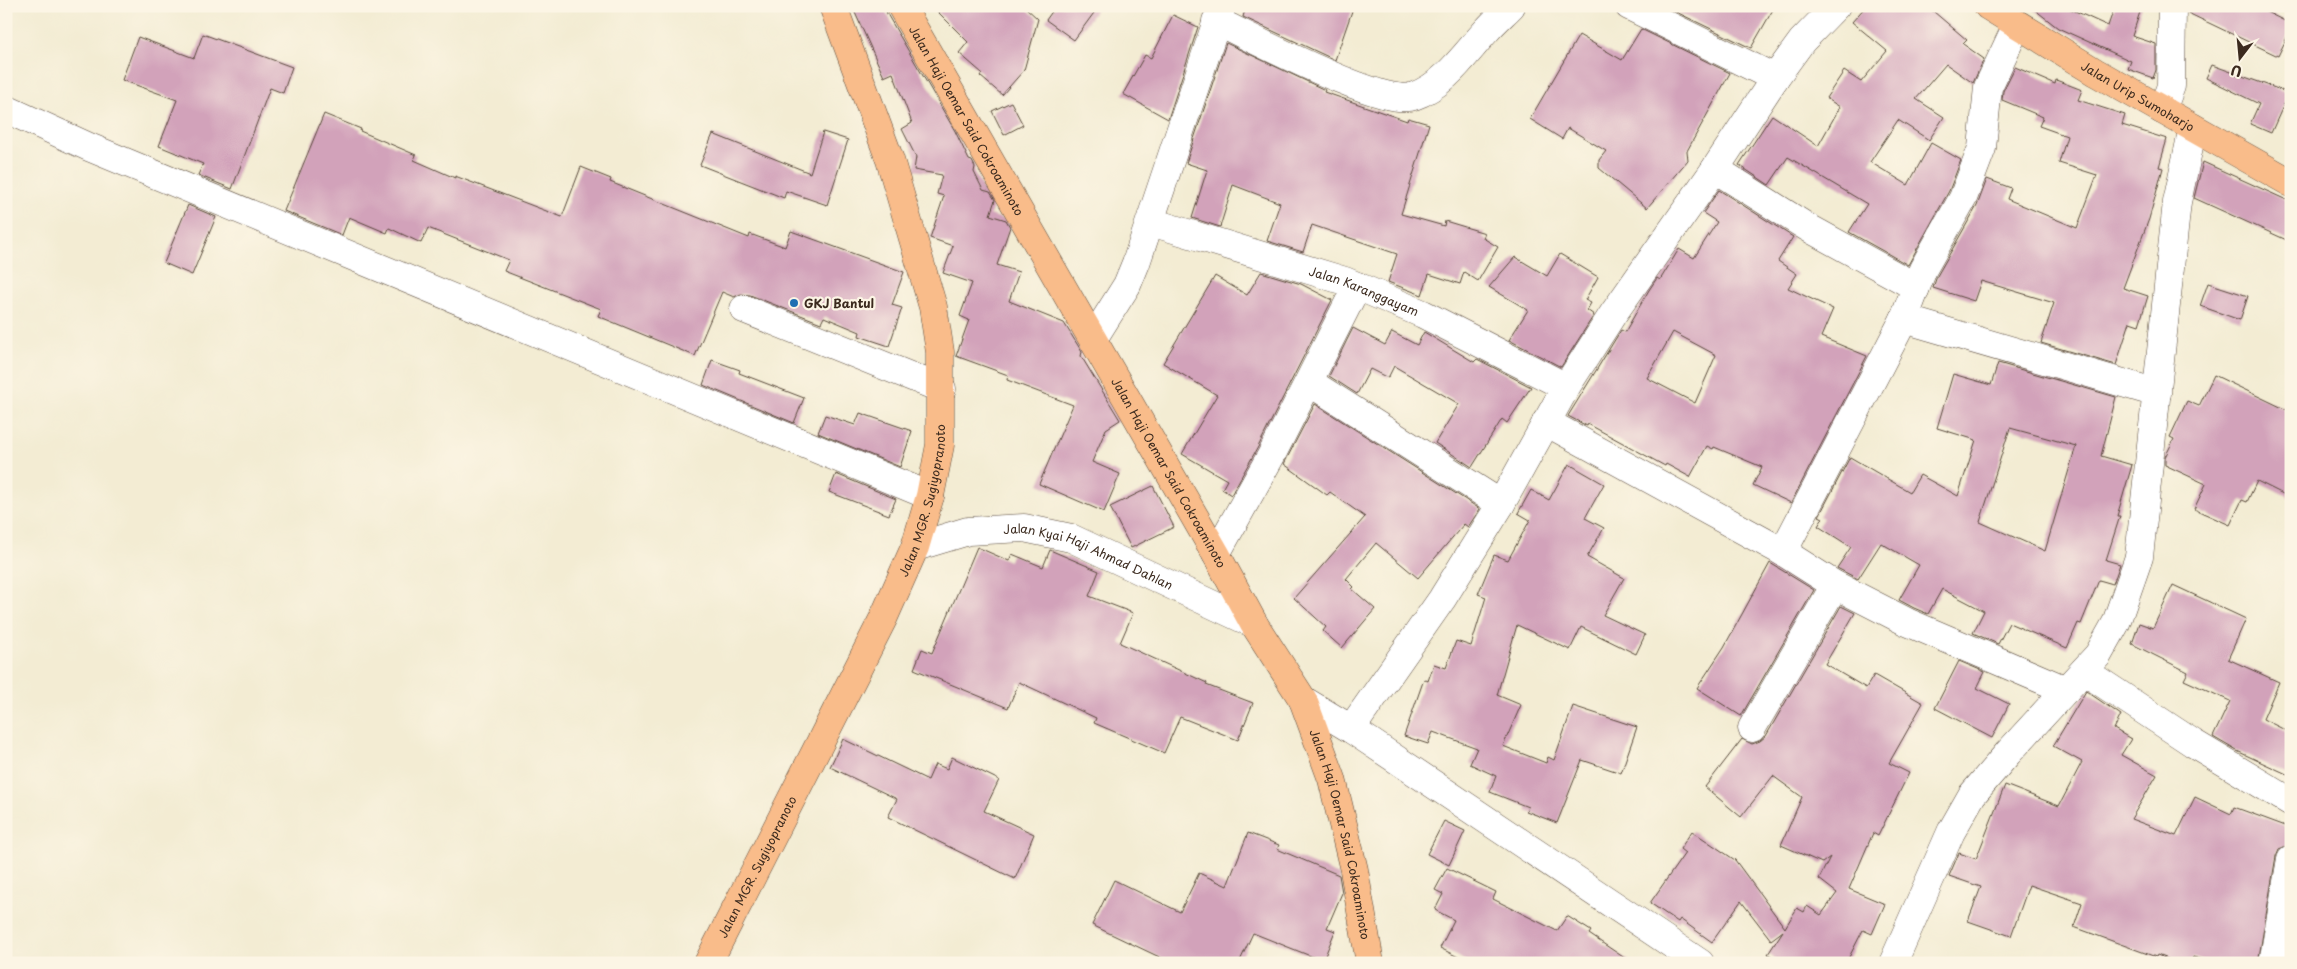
<svg xmlns="http://www.w3.org/2000/svg" width="2297" height="969" font-family="'Playpen Sans',sans-serif">
<style>
.building{fill:#d2a2ba;fill-rule:evenodd}
.lines{fill:none;stroke-linecap:round;stroke-linejoin:round}
.minor-casing{stroke:#574739;stroke-width:29}
.major-casing{stroke:#574739;stroke-width:29}
.minor{stroke:#fff;stroke-width:28}
.major{stroke:#f9bc8a;stroke-width:28}
.poi-dot{fill:#1f6fb2;stroke:#fcf5e5;stroke-width:2}
.labels{text-anchor:middle;dominant-baseline:central;stroke-width:4.5;stroke-linejoin:round;paint-order:stroke}
.street-label{font-size:12px;fill:#3b2a1e;stroke:#fcf5e5}
.poi-label{font-size:12px;font-weight:bold;fill:#3b2a1e;stroke:#fcf5e5;text-anchor:start}
</style>
<rect width="100%" height="100%" fill="#fcf5e5"/>
<filter id="ink" filterUnits="userSpaceOnUse"><feTurbulence type="fractalNoise" baseFrequency=".02" numOctaves="2"/><feDisplacementMap in="SourceGraphic" scale="10" xChannelSelector="R" yChannelSelector="G"/><feConvolveMatrix kernelMatrix="1 2 1 2 8 2 1 2 1" color-interpolation-filters="sRGB"/></filter>
<filter id="wash" filterUnits="userSpaceOnUse"><feTurbulence type="fractalNoise" baseFrequency=".0096" numOctaves="4" result="noise"/><feDisplacementMap in="SourceGraphic" scale="20" xChannelSelector="R" yChannelSelector="G"/><feGaussianBlur stdDeviation="1.12" result="paint"/><feColorMatrix in="noise" values="0 0 0 0 0 0 0 0 0 0 0 0 0 0 0 0 0 1.4 0 .05"/><feComposite in="paint" operator="in"/></filter>
<g filter="url(#wash)">
<rect width="100%" height="100%" fill="#f3ecd3"/>
<g id="blocks">
<g class="building">
<path d="M852,6h33l2,8 68,117 14,29 3,1 3,6 -1,5 9,18 7,2 5,8 -5,15 16,5 4,7 -13,38 22,7 -10,29 55,22 18,29 -1,4 39,64 -14,9 -14,33 28,12 -16,38 -65,-28 34,-79 -66,-25 1,-5 -52,-19 13,-36 -9,-4 12,-33 -29,-10 10,-27 -23,-8 14,-42 -7,-2 5,-19 -28,-5 2,-13 -14,-28 10,-6 -19,-50 -9,4z"/>
<path d="M932,6h92l14,13 -14,51 -22,25 -22,-19 2,-3 -23,-20 9,-11z"/>
<path d="M1056,6h43l-25,34 -28,-20z"/>
<path d="M1246,6h90l16,5 -17,49 -92,-43z"/>
<path d="M1673,6h102l-24,42 -79,-38z"/>
<path d="M1866,6h61l40,34 -4,4 21,15 -11,24 -27,-19 -30,35 28,18 -15,23 -31,-20 -28,42 38,23 23,-42 30,17 -12,31 -41,74 -59,-33 18,-28 -79,-47 -19,28 -30,-20 33,-50 46,31 22,-39 -14,-9 18,-27 17,11 26,-31 -35,-29z"/>
<path d="M2030,6h34l44,20 7,-20h27l-10,30 24,8v26l-3,8 -25,-9 3,-8 -73,-33z"/>
<path d="M2188,6h66l37,18v5l-13,27 -90,-43z"/>
<path d="M1173,15l25,12 -30,92 -45,-25 22,-39 6,3z"/>
<path d="M1641,29l89,44 -43,78 1,9 -41,48 -48,-40v-8l7,-9 -38,-23 -6,11 -32,-20 49,-84 43,25z"/>
<path d="M203,34l89,33 -9,26 -13,-5 -38,101 -34,-14 5,-11 -44,-18 18,-46 -55,-20 16,-43 56,21z"/>
<path d="M1226,43l99,47 -1,2 83,29 1,-3 21,6 -28,90 43,12 1,-5 40,12 -2,5 15,9 -20,34 -14,-9 -4,12 -31,-10 -7,21 -34,-13 9,-28 -85,-29 -9,27 -36,-11 13,-38 -47,-18 -13,42 -28,-9 15,-48 -21,-7z"/>
<path d="M2212,65l77,28 -18,40 -21,-9 9,-20 -53,-26z"/>
<path d="M2015,67l40,17 1,-4 26,10 -4,10 47,15 -3,10 45,14 -8,28 4,1 -14,51 -26,69 25,8 -9,29 -9,-3 -14,43 -75,-22 13,-40 -73,-22 -7,20 -41,-13 4,-12 40,-70 10,-27 24,9 -4,11 70,29 20,-53 -38,-12 8,-27 -28,-10 4,-9 -41,-17 1,-9z"/>
<path d="M1011,102l12,23 -19,10 -12,-24z"/>
<path d="M324,114l37,15 -1,2 56,24 -2,5 41,18v-2l107,41 19,-50 30,12 -1,3 139,56 1,-4 35,13 6,-16 113,41 -12,33 10,3 -13,38 -30,-10 1,-4 -36,-15 -3,6 -71,-28 -9,-1 -7,3 -12,-5 -27,64 -97,-40 3,-7 -97,-38 5,-11 -81,-32 -7,15 -32,-15 -2,5 -38,-16 -7,18 -58,-24z"/>
<path d="M823,132l25,8 -21,65 -41,-14 -2,7 -84,-33 13,-31 97,39z"/>
<path d="M2203,162l88,40v40l-97,-44z"/>
<path d="M1719,190l74,47 -15,24 19,13 -9,14 45,21 -12,28 46,19 -76,147 -38,-18 9,-18 -48,-20 -1,2 -6,-3 -17,31 -24,-13 -1,2 -77,-42 -1,2 -19,-10 53,-86 4,2 24,-42 8,-12 3,2 19,-31 15,9 23,-36 -14,-9zM1673,332l43,23 -21,48 -48,-25z"/>
<path d="M188,205l28,12 -24,58 -28,-12z"/>
<path d="M1560,254l38,23 -13,23 6,3 -4,7 7,5 -33,52 -52,-27 19,-30 -39,-23 26,-30 32,19z"/>
<path d="M1261,272l40,12 31,16 -74,147 -27,48 -9,-6 5,-9 -45,-26 35,-59 -54,-32 52,-87 32,19z"/>
<path d="M2208,283l40,13 -8,24 -40,-14z"/>
<path d="M1353,328l32,17 7,-13 25,13 7,-13 50,30 3,-3 54,28 -24,36 -5,-4 -30,48 -37,-24 24,-39 -65,-38 -6,12 -18,-9 -13,25 -28,-18z"/>
<path d="M712,360l28,10 -1,3 65,25 -10,25 -91,-38z"/>
<path d="M1998,363l118,34 -15,59 31,9 -15,51h3l-14,44 14,4 -7,20 -14,-4 -18,44 -3,-1 -11,25 -58,-25 -11,21 -25,-11 11,-22 -42,-22 -14,25 -14,-6 -15,-8 20,-35 -38,-22 -23,36 -21,-11 14,-21 -33,-21 5,-8 -4,-2 31,-59 60,35 10,-17 38,21 18,-56 -39,-12 16,-54 38,11zM2010,428l66,18 -31,105 -65,-29z"/>
<path d="M2214,375l77,37v86l-34,-17 -10,21 -5,-2 -12,25 -36,-16 12,-25 -41,-19v-8l9,-18 -4,-2 17,-36 12,5z"/>
<path d="M1315,404l165,105 -12,18 -4,-3 -46,54 -42,-35 -30,36 8,8 -2,2 23,20 -33,39 -19,-17 3,-4 -32,-29 71,-81 -35,-25 -3,3 -43,-31z"/>
<path d="M860,413l52,18 -12,36 -82,-34 7,-18 30,10z"/>
<path d="M1569,464l35,20 -19,34 19,10 -17,29 37,21 -21,37 42,20 -9,19 -55,-27 -11,23 -53,-25 -20,70 24,10 -18,41 43,17 2,-6 6,3 19,-54 64,21 -16,46 -39,-13 -25,63 -31,-12 2,-4 -38,-15 6,-16 -26,-12 7,-16 -44,-16 -5,12 -24,-8 20,-57 4,2 6,-17 12,4 10,-27 15,5 15,-49 -8,-3 16,-39 14,5 22,-40 -12,-7 13,-23 18,10z"/>
<path d="M836,474l60,25 -7,16 -60,-23z"/>
<path d="M1153,486l21,41 -43,21 -21,-41z"/>
<path d="M977,547l32,14 3,-7 31,13 7,-17 49,21 -10,25 44,17 -13,30 87,40 -1,2 47,18 -15,37 -58,-23 -16,36 -70,-30 2,-5 -77,-36 -11,26 -94,-39 8,-20 10,4z"/>
<path d="M1770,563l44,27 -73,126 -44,-28 27,-41z"/>
<path d="M2173,585l73,34 -18,40 51,23 -16,37 28,14v43l-54,-25 -24,-14 17,-36 -46,-21 4,-8 -56,-28 7,-21 14,5z"/>
<path d="M1841,606l14,7 -30,51 41,24 8,-13 49,28 -34,60 20,10 -31,63 -5,-3 -24,56 36,15 -13,30 -9,-4 -17,33h-65l-13,-9 15,-23 -12,9 -30,-39 -29,41 -32,-23 -2,3 -28,-19 35,-50 -5,-4 12,-18 43,29 50,68 12,-20 7,4 3,-6 14,9 16,-22 -18,-14 11,-22 -8,6 -41,-18 21,-48 -29,-21 -32,41 -36,-30 37,-48 10,5 8,-3 6,-5z"/>
<path d="M1959,661l26,11 -8,16 32,16 -17,34 -57,-30z"/>
<path d="M2086,691l35,24 -7,14 17,10 -10,16 36,20 -26,44 45,17 19,-39 36,17 3,-7 57,21v16l-12,5 -3,7 -18,107h-44l-21,-6 -2,6h-13l-21,-8 -1,2 -82,-30 8,-24 -53,-18 -18,51 -43,-15 13,-34 -32,-11 10,-23 17,6 29,-74 54,21 23,-44 -29,-16z"/>
<path d="M843,739l85,41 7,-16 12,5 5,-12 47,23 -15,31 50,23 -19,45 -127,-62 9,-18 -67,-32z"/>
<path d="M1444,821l21,10 -16,34 -22,-11z"/>
<path d="M1248,833l31,12 -2,4 62,26 3,18 -15,35 8,3 -12,30 -70,-28 -14,30h-67l-80,-38 22,-45 66,32 19,-39 28,13z"/>
<path d="M1447,868l49,24 -3,7 64,32 10,-15 24,15 -2,3 43,29h-162l-30,-15 14,-28 -19,-10 8,-16 -8,-4z"/>
</g>
</g>
</g>
<g filter="url(#ink)">
<use href="#blocks" fill-opacity="0" stroke="#574739" stroke-width="1"/>
<g class="lines">
<g class="minor-casing">
<g id="minor">
<path d="M1629,6l146,72"/>
<path d="M1216,21c35,16 166,87 198,75 31,-11 51,-42 73,-66 7,-8 16,-16 24,-24"/>
<path d="M6,109l83,38 841,349"/>
<path d="M2162,110l9,-24 1,-80"/>
<path d="M1715,169l92,58 109,60"/>
<path id="s1" d="M1151,222l194,59 78,33 143,73"/>
<path d="M744,309l198,80"/>
<path d="M1904,319l253,74"/>
<path d="M1093,339l34,-54 9,-22 86,-257"/>
<path d="M1309,382l192,122"/>
<path d="M1546,422l237,130 52,33 72,37 159,68"/>
<path id="s2" d="M915,547l53,-16 56,-3 47,10 183,86"/>
<path d="M1783,552l121,-233 19,-50 40,-71 19,-50 6,-61 29,-62"/>
<path d="M1216,554l56,-100 85,-168"/>
<path d="M2084,671l109,72 98,59"/>
<path d="M1303,700l48,29 349,234"/>
<path d="M1752,728l83,-143"/>
<path d="M1351,729l91,-130 59,-95 65,-117 47,-73 102,-145 60,-91 27,-37 34,-35"/>
<path d="M1893,963l58,-131 21,-37 36,-42 90,-98 18,-32 23,-66 38,-355 16,-74"/>
<path d="M2273,963l18,-104"/>
</g>
</g>
<g class="major-casing">
<g id="major">
<path id="s3" d="M901,6l315,548 38,70 49,76 29,79 22,91 16,93"/>
<path id="s4" d="M1988,6l107,66 196,111"/>
<path id="s5" d="M708,963l175,-344 32,-72 15,-51 10,-51v-93l-7,-45 -43,-147 -57,-154"/>
</g>
</g>
<use href="#minor" class="minor"/>
<use href="#major" class="major"/>
</g>
</g>
<circle class="poi-dot" cx="794" cy="303" r="5"/>
<g class="labels">
<g class="street-label">
<text stroke="none"><textPath href="#s4" startOffset="175">Jalan Urip Sumoharjo</textPath></text>
<text stroke="none"><textPath href="#s3" startOffset="132">Jalan Haji Oemar Said Cokroaminoto</textPath></text>
<text stroke="none"><textPath href="#s1" startOffset="224">Jalan Karanggayam</textPath></text>
<text stroke="none"><textPath href="#s3" startOffset="538">Jalan Haji Oemar Said Cokroaminoto</textPath></text>
<text stroke="none"><textPath href="#s5" startOffset="512">Jalan MGR. Sugiyopranoto</textPath></text>
<text stroke="none"><textPath href="#s2" startOffset="181">Jalan Kyai Haji Ahmad Dahlan</textPath></text>
<text stroke="none"><textPath href="#s3" startOffset="942">Jalan Haji Oemar Said Cokroaminoto</textPath></text>
<text stroke="none"><textPath href="#s5" startOffset="108">Jalan MGR. Sugiyopranoto</textPath></text>
</g>
<g class="poi-label">
<text x="804" y="303">GKJ Bantul</text>
</g>
</g>
<rect width="2297" height="969" fill="none" stroke="#fcf5e5" stroke-width="25"/>
<g transform="translate(2240 58) rotate(196)" stroke="#fcf5e5" stroke-width="4" paint-order="stroke">
<path d="M0-4L9 19L0 12L-9 19Z" fill="#3b2a1e"/>
<text y="-8" font-size="14" font-weight="bold" text-anchor="middle" fill="#3b2a1e">U</text>
</g>
</svg>
